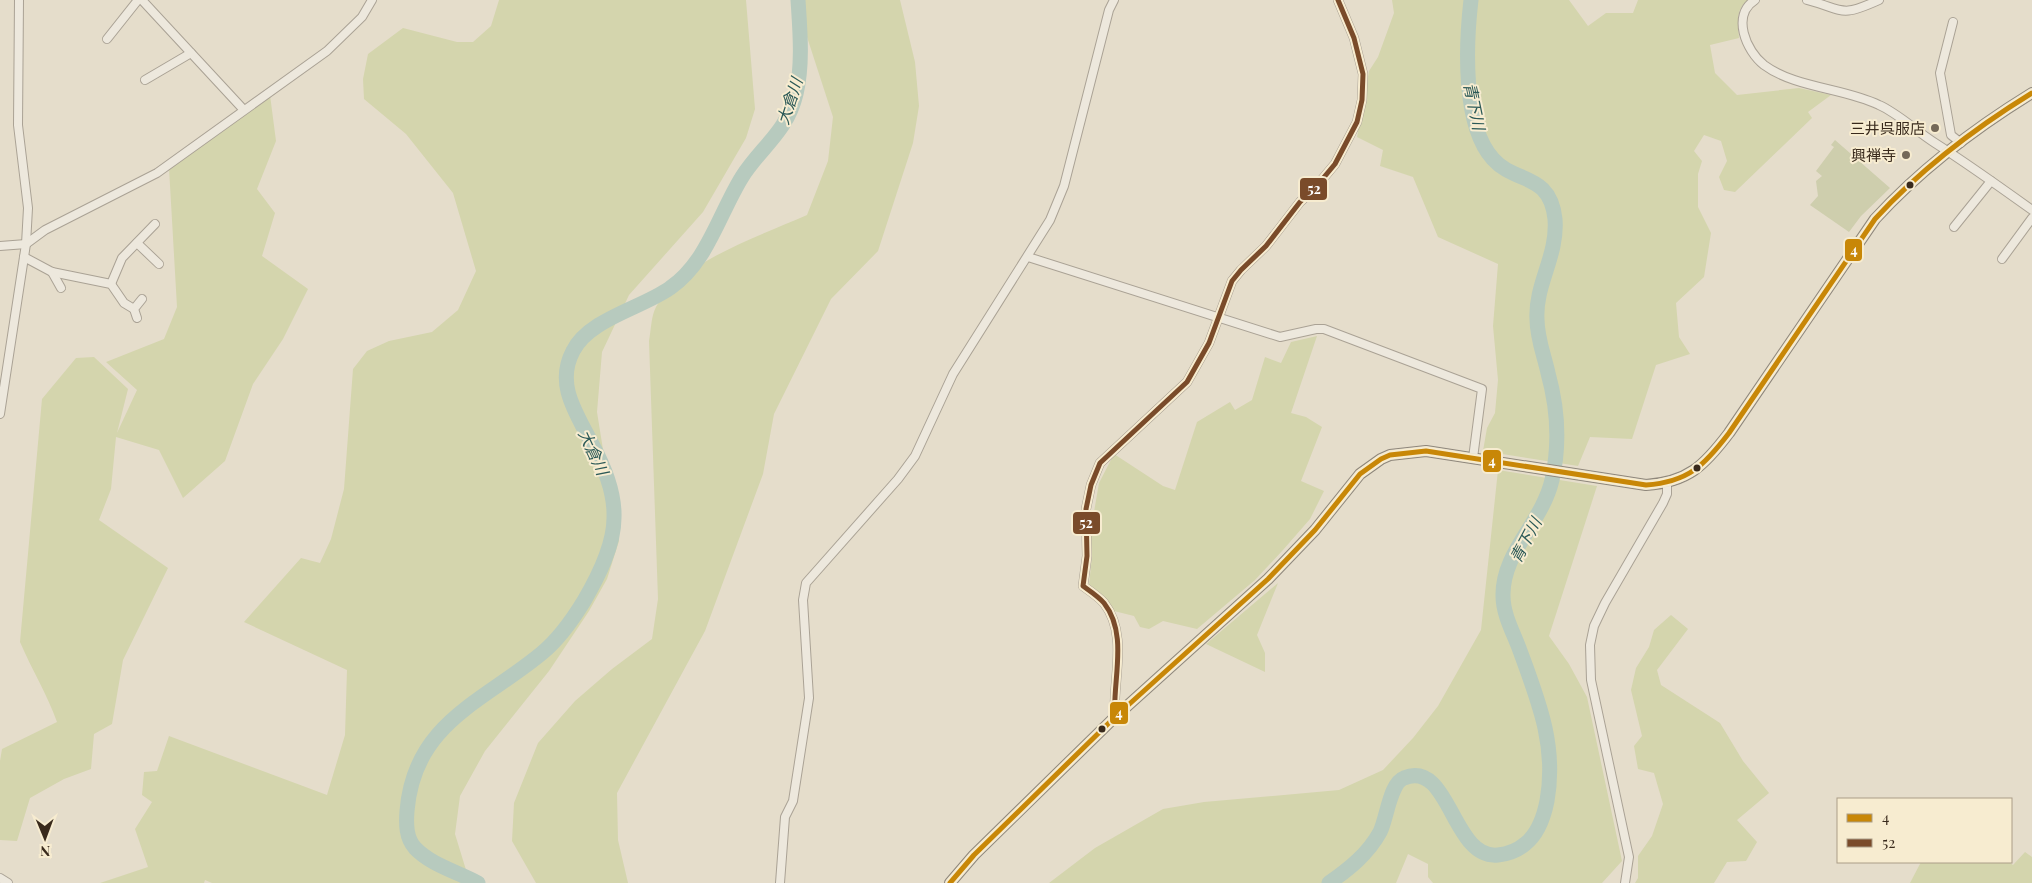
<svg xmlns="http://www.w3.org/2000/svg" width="2032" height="883" font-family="'Playfair Display','Noto Sans JP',serif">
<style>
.green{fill:#d4d5ad}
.cemetery{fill:#cecead}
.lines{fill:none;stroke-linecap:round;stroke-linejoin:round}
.river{stroke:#b7cabe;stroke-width:15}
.minor-casing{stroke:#aaa295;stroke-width:10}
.major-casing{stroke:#8f877b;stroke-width:12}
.minor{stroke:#ede8dd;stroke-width:8}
.major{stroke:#e4dece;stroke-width:10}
.bus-1-casing{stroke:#f7ecd0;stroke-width:9}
.bus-2-casing{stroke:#f7ecd0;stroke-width:9}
.bus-1{stroke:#c88707;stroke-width:5}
.bus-2{stroke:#7a4b2a;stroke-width:5}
.poi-dot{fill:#756959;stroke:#f7ecd0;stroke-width:2}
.bus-dot{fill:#392a1c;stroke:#f7ecd0;stroke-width:2}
.labels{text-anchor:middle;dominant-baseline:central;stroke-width:4;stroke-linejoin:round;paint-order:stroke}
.poi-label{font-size:15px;fill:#392a1c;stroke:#f7ecd0;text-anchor:end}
.water-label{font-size:16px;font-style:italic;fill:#2b5957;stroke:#f7ecd0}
.line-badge{stroke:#f7ecd0;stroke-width:2}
.badge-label{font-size:14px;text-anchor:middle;font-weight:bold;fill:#fff}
</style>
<rect width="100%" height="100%" fill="#e5ddcb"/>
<g class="green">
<path d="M499,0h247l9,109 -9,29 -43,74 -74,83 -27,57 -5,60 8,50 10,38 4,41 -12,38 -18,32 -40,60 -64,80 -25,45 -5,38 15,49h-258l-7,-3 -1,3h-104l48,-16 -13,-38 17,-27 -10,-7 2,-23 13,-1 12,-35 158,59 18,-60 2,-65 -103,-48 57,-64 19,5 11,-24 13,-50 9,-120 14,-18 22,-10 43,-9 26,-22 18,-39 -23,-78 -47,-59 -42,-35 -1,-20 5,-25 35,-26 54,14h16l18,-16z"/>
<path d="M795,0h105l15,62 4,44 -6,37 -35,108 -47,48 -57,115 -11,60 -58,157 -88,162 1,47 10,43h-92l-24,-42 2,-38 24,-60 37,-42 37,-32 40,-30 6,-40 -9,-258c2,-10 2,-25 7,-34 26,-46 104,-71 151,-92l21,-54 5,-44z"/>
<path d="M1392,0h177l19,26 18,-13h27l5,-13h110c-13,9 -10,24 -9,38l-29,7 5,28 22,22 62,-7 32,7 -23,17 4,6 -77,74 -11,-2 -5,-13 8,-16 -6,-20 -17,-6 -10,16 8,10 -4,13v33l13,26 -7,44 -28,26 3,34 11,17 -34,11 -24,74 -42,-2 -12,29 -95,-15 4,-23 8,-15 3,-33 -5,-54 5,-62 -60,-27 -25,-60 -33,-11 3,-16 -26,-13 12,-66 9,-14 16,-44z"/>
<path d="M270,95l6,46 -19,48 18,24 -13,43 46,33 -25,50 -30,45 -28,77 -42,37 -24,-48 -43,-13 -5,52 -12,31 69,48 -45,92 -11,64 -18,10 -3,35 -27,10 -34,19 -13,43 -17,-1v-79l2,-12 55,-27c-10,-28 -25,-52 -37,-80l22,-243 34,-41 18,-1 34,32 -11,44 20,-43 -31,-28 58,-23 13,-32 -8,-139z"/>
<path d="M1317,336l-26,77 15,4 16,10 -21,54 23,10 -14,28 -27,31 -28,30 -58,49 -34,-8 -14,8 -9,-2 -6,-11 -20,-5 -7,-11 -18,-15 3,-29 -2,-21 9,-52 15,-29 49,32 12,4 22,-68 33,-20 5,8 17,-10 13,-43 16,6 10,-21z"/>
<path d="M1498,470l99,16 -48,150 20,28 18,33 35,164 -20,22h-169l-5,-6v-13l-20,-10 -12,29h-347l46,-35 68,-39 41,-7 135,-12 44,-20 30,-32 25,-32 43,-76z"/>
<path d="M1278,583l-21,52 8,18v19l-59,-28z"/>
<path d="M1671,615l17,14 -31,41 4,15 59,38 23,38 26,32 -32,27 20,22 -11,19 -19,1 -13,21h-79l3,-5v-22l14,-20 11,-32 -9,-31 -16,-4 -4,-23 8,-10 -11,-46 5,-22 13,-21 5,-17z"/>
<path d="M2025,852l7,5v26h-122l11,-21h88l4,3z"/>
</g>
<path class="cemetery" d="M1835,140l55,48 -29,28 -12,16 -39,-27 8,-9 -2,-15 6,-5 -6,-5 18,-24 -3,-2z"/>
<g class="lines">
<g class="river">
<path d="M478,883c-20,-11 -47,-18 -63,-35 -9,-10 -9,-24 -8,-37 7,-88 76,-109 135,-158 17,-14 31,-34 42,-52 14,-24 30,-55 30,-83 1,-26 -10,-52 -22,-74 -15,-30 -37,-59 -19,-93 16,-32 69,-43 97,-63 37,-25 49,-74 72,-111 19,-30 45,-45 54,-83 7,-30 4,-63 2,-94"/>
<path d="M1329,883c20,-14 39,-29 51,-51 7,-14 10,-49 24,-54 46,-19 48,82 94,77 10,-1 20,-5 27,-11 13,-10 19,-28 22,-43 10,-56 -9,-101 -28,-153 -6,-16 -16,-34 -16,-52 -1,-44 39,-73 49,-116 8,-36 6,-71 -4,-107 -4,-18 -11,-35 -11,-54 -2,-35 21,-63 18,-100 -5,-47 -40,-35 -62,-60 -31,-34 -27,-116 -22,-159"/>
</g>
<g class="minor-casing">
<g id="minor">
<path d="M142,0l101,109"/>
<path d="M1755,0c-24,15 -9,51 9,65 31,23 80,23 115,40 20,9 37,26 56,38 33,21 65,44 97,67"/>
<path d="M1807,0c38,10 32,18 72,0"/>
<path d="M1953,22l-13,51 11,62 10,8"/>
<path d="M107,39l31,-39"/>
<path d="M145,80l46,-27"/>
<path d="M1954,227l37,-46"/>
<path d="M137,243l22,21"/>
<path d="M0,246l26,-2 19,-14 112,-57 170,-122 35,-34 10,-17"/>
<path d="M24,257l28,15 59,12 13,19 10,6"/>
<path d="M1028,257l252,80 36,-8h8l158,60 -9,69"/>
<path d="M2002,259l30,-41"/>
<path d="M52,272l9,16"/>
<path d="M111,284l11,-26 33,-34"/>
<path d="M137,318l-3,-9 8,-10"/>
<path d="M0,414l26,-170 2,-36 -10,-83 1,-125"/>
<path d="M1115,717c-3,-36 14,-82 -11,-114 -5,-6 -14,-12 -21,-17l4,-30 -1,-47 5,-24 9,-22 87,-81 22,-39 23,-62 9,-11 25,-24 34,-44 15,-14 20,-24 22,-42 5,-22 1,-26 -9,-36 -16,-38"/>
<path d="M0,878l8,5"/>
<path d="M780,883l5,-66 8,-16 16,-103 -6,-98 3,-17 92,-104 17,-23 38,-82 97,-154 14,-34 45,-176 5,-10"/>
<path d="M1625,883l4,-26 -38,-177 -1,-35 4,-19 11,-23 58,-100 4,-9v-10"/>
</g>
</g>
<g class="major-casing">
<path id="major" d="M950,883l24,-28 141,-138 153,-138 47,-49 45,-56 21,-15 9,-4 36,-4 220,34c42,-3 58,-19 83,-52l146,-214c45,-49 100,-91 157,-126"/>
</g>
<use href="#minor" class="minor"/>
<use href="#major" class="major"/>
<g class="bus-1-casing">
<path id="bus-1" d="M950,883l24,-28 141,-138 153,-138 47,-49 45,-56 21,-15 9,-4 36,-4 220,34c42,-3 58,-19 83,-52l146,-214c45,-49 100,-91 157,-126"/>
</g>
<g class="bus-2-casing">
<path id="bus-2" d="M1115,717c-3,-36 14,-82 -11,-114 -5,-6 -14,-12 -21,-17l4,-30 -1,-47 5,-24 9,-22 87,-81 22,-39 23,-62 9,-11 25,-24 34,-44 15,-14 20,-24 22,-42 5,-22 1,-26 -9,-36 -16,-38"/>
</g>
<use href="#bus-1" class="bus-1"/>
<use href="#bus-2" class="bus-2"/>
</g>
<g class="poi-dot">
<circle cx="1935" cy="128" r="5"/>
<circle cx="1906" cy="155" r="5"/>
</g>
<g class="bus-dot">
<circle cx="1910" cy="185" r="4.5"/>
<circle cx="1697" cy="468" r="4.5"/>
<circle cx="1102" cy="729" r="4.5"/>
</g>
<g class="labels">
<g class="poi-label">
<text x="1925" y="128">三井呉服店</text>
<text x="1896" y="155">興禅寺</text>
</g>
<g class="water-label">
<text transform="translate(789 101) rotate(-72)">大倉川</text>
<text transform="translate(1475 106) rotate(78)">青下川</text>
<text transform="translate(594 452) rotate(65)">大倉川</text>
<text transform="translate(1525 540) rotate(-62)">青下川</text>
</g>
</g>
<g class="line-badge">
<rect x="1299" y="177" width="29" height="24" rx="5" fill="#7a4b2a"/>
<rect x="1844" y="238" width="19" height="24" rx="5" fill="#c88707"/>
<rect x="1482" y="449" width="20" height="24" rx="5" fill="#c88707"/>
<rect x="1072" y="511" width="29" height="24" rx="5" fill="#7a4b2a"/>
<rect x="1109" y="701" width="20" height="24" rx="5" fill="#c88707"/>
</g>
<g class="badge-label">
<text x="1314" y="194">52</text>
<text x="1854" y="255">4</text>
<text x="1492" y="466">4</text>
<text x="1086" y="528">52</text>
<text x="1119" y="718">4</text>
</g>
<rect x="1837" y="798" width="175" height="65" fill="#f7ecd0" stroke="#ab9e88"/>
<rect x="1847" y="814" width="25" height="8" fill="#c88707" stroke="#ab9e88"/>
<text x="1882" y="823" font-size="15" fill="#392a1c">4</text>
<rect x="1847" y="839" width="25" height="8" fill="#7a4b2a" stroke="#ab9e88"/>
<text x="1882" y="848" font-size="15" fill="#392a1c">52</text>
<g transform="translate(45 838) rotate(179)" stroke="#f7ecd0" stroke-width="4" paint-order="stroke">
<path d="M0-4L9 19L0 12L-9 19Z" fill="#392a1c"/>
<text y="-8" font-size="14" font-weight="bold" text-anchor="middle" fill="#392a1c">N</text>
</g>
</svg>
